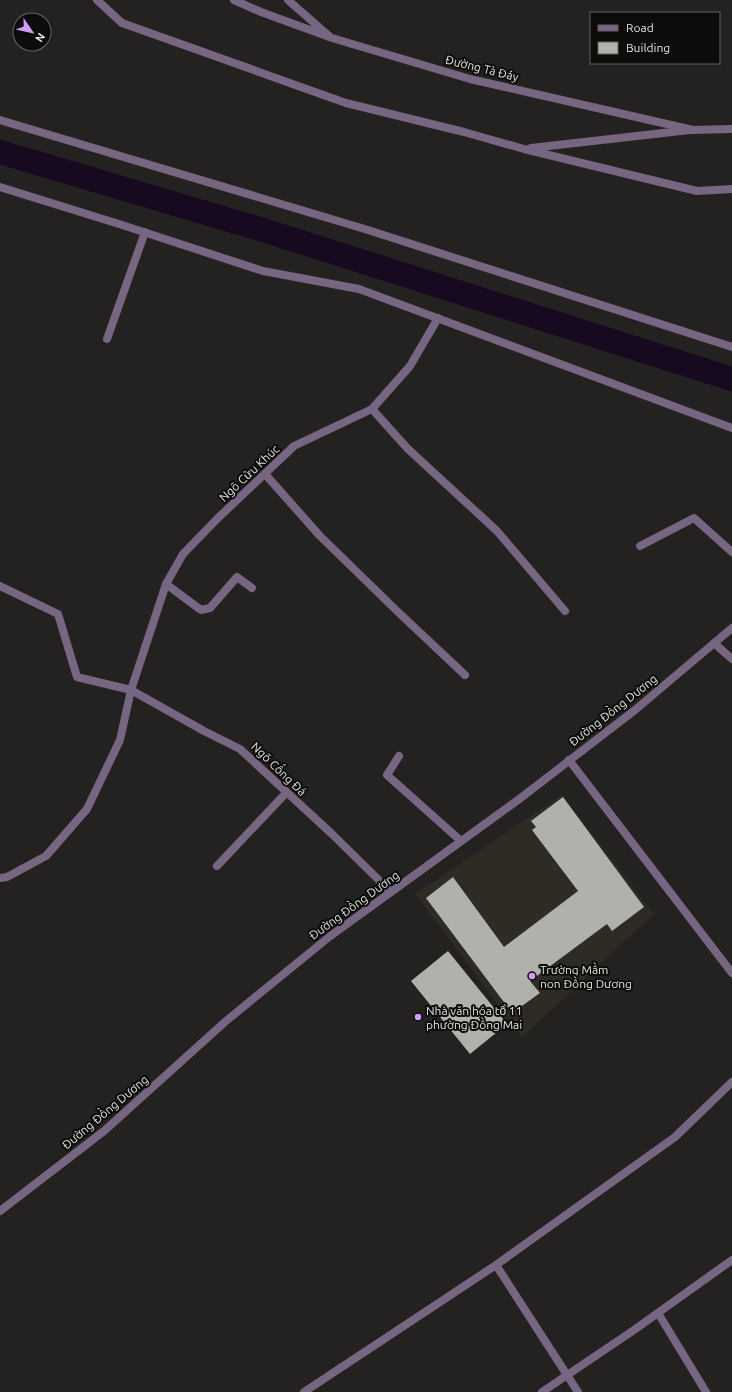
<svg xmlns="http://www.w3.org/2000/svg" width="732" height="1392" font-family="Ubuntu,sans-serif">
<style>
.built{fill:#2d2b23}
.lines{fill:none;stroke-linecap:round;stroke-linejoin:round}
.canal{stroke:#17091f;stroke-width:24}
.building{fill:#b0b0ac}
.service{stroke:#766682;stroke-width:8}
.minor{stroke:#766682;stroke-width:8}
.tertiary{stroke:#766682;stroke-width:8}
.poi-dot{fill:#d39cfc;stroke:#0c0c0a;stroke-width:1.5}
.labels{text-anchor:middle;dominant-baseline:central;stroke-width:4;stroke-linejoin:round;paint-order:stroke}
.street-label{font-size:12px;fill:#e2e2e0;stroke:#0c0c0a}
.poi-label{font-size:12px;fill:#e2e2e0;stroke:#0c0c0a;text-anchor:start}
</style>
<rect width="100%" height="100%" fill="#232220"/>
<path class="built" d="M562,795l92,119 -132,123 -107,-143z"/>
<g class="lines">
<path class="canal" d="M0,152l263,78 469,149"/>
</g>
<g class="building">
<path d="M563,797l81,110 -32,24 -5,-7 -77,57 10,12 -28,20 -86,-115 27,-21 51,70 74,-56 -46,-61 4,-3 -5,-6z"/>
<path d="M448,951l59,73 -37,30 -59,-73z"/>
</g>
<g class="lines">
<g class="service">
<path d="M97,0l25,23 224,80 118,29 60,17 173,42 35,-2"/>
<path d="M288,0l41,36"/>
<path d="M0,120l368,110 364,117"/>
<path d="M531,148l159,-18"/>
<path d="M0,187l119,37 144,47 96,18 373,139"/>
<path d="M107,339l38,-107"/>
<path d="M372,409l36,40 89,82 68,80"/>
<path d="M265,474l55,62 77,75 68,64"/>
<path d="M640,546l54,-28 38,34"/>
<path d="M166,584l35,26 9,-2 27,-31 15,11"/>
<path d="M0,586l58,28 19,63 54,13 73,41 36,18 92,85 59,58"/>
<path d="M714,643l18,16"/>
<path d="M399,756l-12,19 74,66"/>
<path d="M569,760l163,213"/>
<path d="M217,866l69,-73"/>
<path d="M0,878l7,-1 39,-21 41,-47 33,-69 11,-50 35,-106 17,-30 34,-35 77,-73 78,-37 38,-43 28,-48"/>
<path d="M496,1265l82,127"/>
<path d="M658,1313l48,79"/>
<path d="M304,1392l192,-127 179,-128 57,-55"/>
<path d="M542,1392l92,-62 98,-70"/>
</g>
<path class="minor" d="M0,1211l104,-80 122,-110 103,-84 189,-137 117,-90 97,-82"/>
<path class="tertiary" d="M234,0l27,12 71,26 138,41 223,51 39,-1"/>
</g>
<g class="poi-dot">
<circle cx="532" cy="976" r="4"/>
<circle cx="418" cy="1017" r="4"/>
</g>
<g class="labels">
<g class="street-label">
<text transform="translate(482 68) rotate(14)">Đường Tà Đáy</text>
<text transform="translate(249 473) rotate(-43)">Ngõ Cửu Khúc</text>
<text transform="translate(613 710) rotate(-38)">Đường Đồng Dương</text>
<text transform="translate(279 769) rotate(44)">Ngõ Cống Đá</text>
<text transform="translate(354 905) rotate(-36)">Đường Đồng Dương</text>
<text transform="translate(105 1112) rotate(-40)">Đường Đồng Dương</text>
</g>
<g class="poi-label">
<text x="540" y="969">Trường Mầm<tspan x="540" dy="14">non Đồng Dương</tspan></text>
<text x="426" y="1010">Nhà văn hóa tổ 11<tspan x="426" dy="14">phường Đồng Mai</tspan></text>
</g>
</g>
<rect x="590" y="12" width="130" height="52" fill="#0c0c0a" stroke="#626260"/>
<rect x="598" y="25" width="20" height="6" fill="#766682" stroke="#626260"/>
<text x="626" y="32" font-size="12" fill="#e2e2e0">Road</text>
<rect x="598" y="42" width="20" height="12" fill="#b0b0ac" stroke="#626260"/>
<text x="626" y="52" font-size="12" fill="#e2e2e0">Building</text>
<g transform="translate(32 32) rotate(124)"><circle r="19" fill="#0c0c0a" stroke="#626260"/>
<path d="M0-3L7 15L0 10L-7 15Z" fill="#d39cfc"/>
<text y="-6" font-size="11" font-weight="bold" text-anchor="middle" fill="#e2e2e0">N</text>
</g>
</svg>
